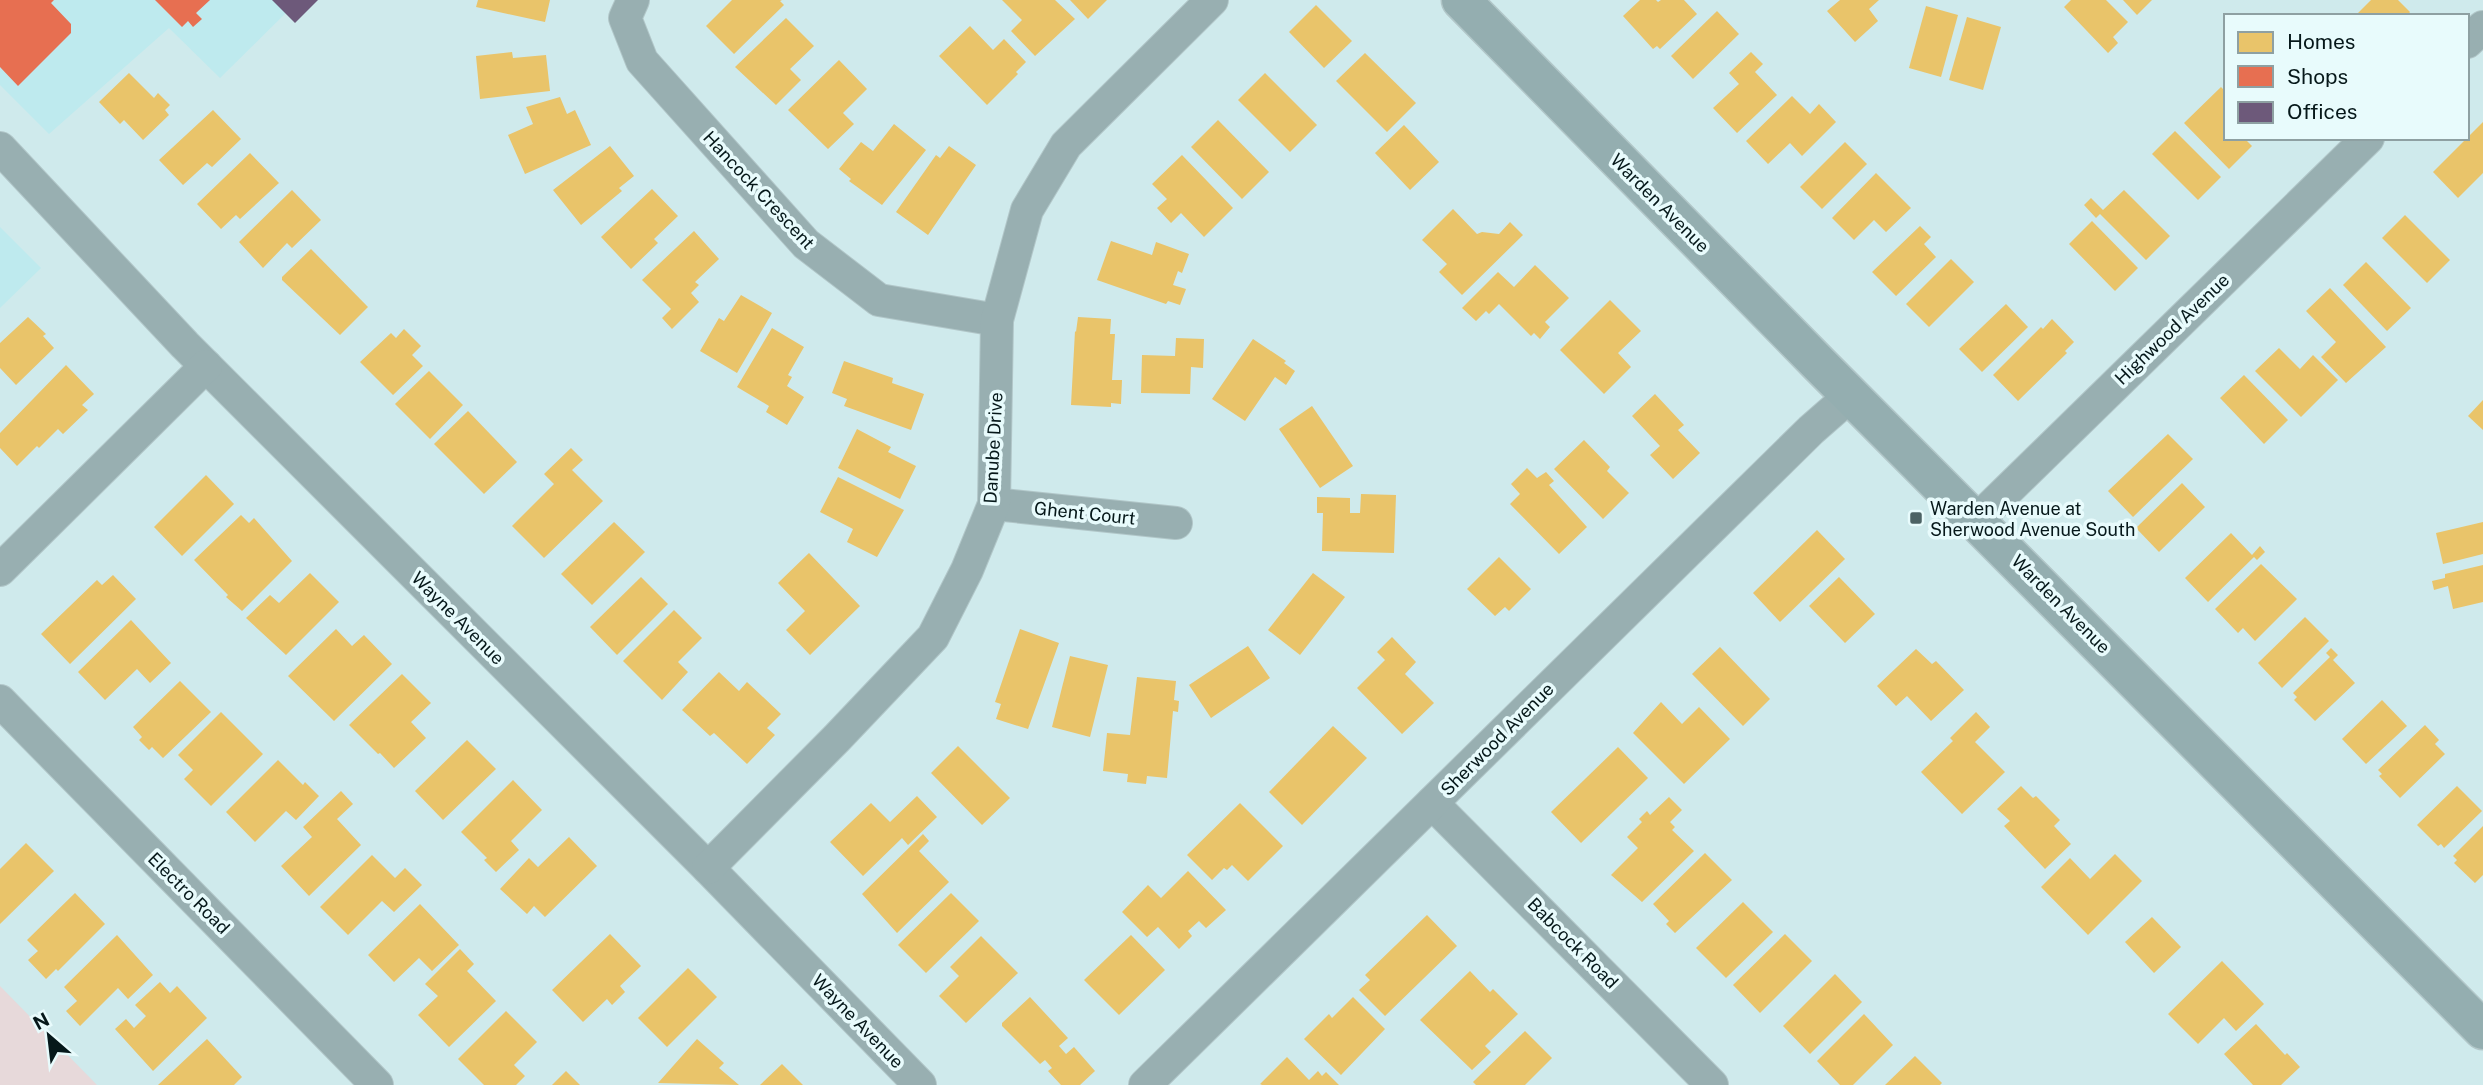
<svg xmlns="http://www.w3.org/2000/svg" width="2483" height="1085" font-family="'Public Sans',sans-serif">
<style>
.built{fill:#beeaee}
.green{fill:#e7d9da}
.homes{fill:#e9c46a}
.shops{fill:#e76f51}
.offices{fill:#6d597a}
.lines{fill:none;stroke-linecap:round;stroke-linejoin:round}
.minor-casing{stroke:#b1c6c8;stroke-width:34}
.secondary-casing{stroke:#b1c6c8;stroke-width:41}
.minor{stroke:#98afb1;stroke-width:32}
.secondary{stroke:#94aeb0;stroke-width:38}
.poi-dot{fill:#4c6264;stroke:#e8fbfc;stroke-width:2.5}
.labels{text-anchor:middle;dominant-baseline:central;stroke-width:7;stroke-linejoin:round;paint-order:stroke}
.street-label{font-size:18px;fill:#06181a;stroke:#e8fbfc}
.poi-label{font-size:18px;fill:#06181a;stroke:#e8fbfc;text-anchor:start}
</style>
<rect width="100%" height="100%" fill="#cfeaec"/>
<g class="built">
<path d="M0,0h299l-79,78 -51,-50 -120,106 -49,-49z"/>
<path d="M0,227l41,41 -41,40z"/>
</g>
<path class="green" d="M0,986l97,99h-97z"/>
<g class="homes">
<path d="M478,0h72l-5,22 -69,-15z"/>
<path d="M732,0h50l-2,1 4,4 -50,49 -28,-28z"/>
<path d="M1002,0h53l20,19 -40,37 -24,-25 11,-11z"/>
<path d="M1070,0h37l-19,19z"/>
<path d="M1640,0h16l2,2 3,-2h23l13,14 -37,35 -3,-3 -4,3 -30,-33z"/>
<path d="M1840,0h39l-10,9 9,12 -23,21 -28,-31z"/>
<path d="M2071,0h35l22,22 -15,15 5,6 -10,10 -44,-46z"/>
<path d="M2123,0h29l-15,15z"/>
<path d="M2371,0h27l12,12 -3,4h-52z"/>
<path d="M1316,5l36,36 -28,27 -35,-36z"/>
<path d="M1926,6l32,9 -17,62 -32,-9z"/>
<path d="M1717,11l22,23 -46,45 -22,-23z"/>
<path d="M1967,17l34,10 -18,63 -34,-10z"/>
<path d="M786,18l28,28 -24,23 11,11 -25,25 -41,-38z"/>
<path d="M970,26l23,24 11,-11 22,23 -10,10 2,2 -31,31 -48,-49z"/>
<path d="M512,52l1,6 33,-3 4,36 -70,8 -4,-43z"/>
<path d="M1751,52l12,12 -8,8 22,23 -40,38 -24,-25 26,-24 -10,-11z"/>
<path d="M1365,53l51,50 -29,29 -51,-51z"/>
<path d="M839,60l28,29 -24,24 11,11 -26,25 -40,-39z"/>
<path d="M129,73l25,25 4,-5 12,12 -5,5 4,5 -26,25 -19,-20 -4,4 -21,-22z"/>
<path d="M1265,73l52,52 -27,27 -52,-52z"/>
<path d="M2221,87l5,5v46h18l8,8 -23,23 -45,-46z"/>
<path d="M1792,96l18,18 9,-10 17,18 -34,34 -12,-13 -22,21 -22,-23z"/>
<path d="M560,97l7,17 8,-4 16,35 -66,29 -17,-39 25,-11 -7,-17z"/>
<path d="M213,110l28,29 -29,28 -5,-4 -24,22 -24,-25z"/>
<path d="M1218,120l51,52 -27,27 -51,-52z"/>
<path d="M2483,122v51l-25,25 -25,-26z"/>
<path d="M894,124l32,26 -44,55 -33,-24 2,-2 -12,-10 22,-27 12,9z"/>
<path d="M1404,125l35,37 -29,28 -35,-37z"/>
<path d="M2175,131l46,46 -23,23 -46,-46z"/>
<path d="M1845,142l22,22 -45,45 -22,-22z"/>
<path d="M610,146l24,30 -15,12 3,3 -41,34 -28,-35z"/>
<path d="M949,146l27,19 -48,70 -32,-23 40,-57 4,3z"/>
<path d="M250,153l29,30 -39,36 -4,-4 -15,14 -24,-25z"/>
<path d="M1182,155l51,53 -29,29 -23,-24 -10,10 -14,-15 10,-9 -15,-15z"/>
<path d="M1876,173l35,35 -25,24 -12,-12 -20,20 -22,-22z"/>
<path d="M652,189l26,27 -24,23 4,4 -27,26 -30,-32z"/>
<path d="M292,190l29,30 -29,28 -5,-5 -24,25 -24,-26z"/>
<path d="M2124,190l46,46 -24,24 -46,-46 -4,4 -12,-13 7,-7 12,12z"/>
<path d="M1453,209l24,25 5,-2 17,2 11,-12 13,13 -61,60 -23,-23 8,-8 -25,-24z"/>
<path d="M2405,215l45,45 -23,23 -45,-45z"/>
<path d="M2092,221l46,47 -23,23 -46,-47z"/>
<path d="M1920,226l11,11 -7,7 12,13 -40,39 -24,-24z"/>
<path d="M694,231l25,28 -24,23 4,3 -8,8 8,9 -27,27 -10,-11 9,-9 -29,-29z"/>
<path d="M1111,241l41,14 4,-13 33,12 -7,19 -4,-2 -5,14 13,4 -6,16 -12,-4 -2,3 -69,-24z"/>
<path d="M311,249l57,58 -28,28 -58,-55v-3z"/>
<path d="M1951,259l23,23 -45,45 -23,-23z"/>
<path d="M2366,262l45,46 -24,23 -44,-46z"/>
<path d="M1535,265l34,33 -24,24 5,5 -10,12 -6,-6 -3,3 -32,-32 -10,10 -3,-3 -10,10 -14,-13 36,-36 16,15z"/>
<path d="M2330,288l56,59 -40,36 -25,-26 15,-15 -30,-31z"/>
<path d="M741,295l31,18 -35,60 -37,-22 19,-33 5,3z"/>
<path d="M1610,300l31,31 -23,22 13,14 -27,27 -44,-44z"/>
<path d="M2006,304l22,23 -46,45 -23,-23z"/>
<path d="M28,317l18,17 -3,2 11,12 -38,37 -16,-17v-25z"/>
<path d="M1078,317l33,2 -1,15h5l-3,46h10l-1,24 -10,-1v4l-40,-2 4,-74 1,1z"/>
<path d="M2052,319l22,23 -9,9 2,2 -49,48 -25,-26 48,-48 2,2z"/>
<path d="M772,328l32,19 -16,28 4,2 -5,9 17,11 -17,28 -21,-13 3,-6 -32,-19z"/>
<path d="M404,329l17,17 -9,9 11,11 -30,29 -33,-33 31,-29 5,5z"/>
<path d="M1176,338l28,1 -1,29 -12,-1 -1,27 -49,-1 1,-38 33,1z"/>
<path d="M1253,339l33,22 -2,2 11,8 -9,14 -11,-8 -30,44 -33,-22z"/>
<path d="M2279,348l21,21 13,-14 25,25 -37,37 -46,-46z"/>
<path d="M844,361l49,17 -1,5 32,11 -13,36 -67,-24 3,-7 -15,-6z"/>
<path d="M66,365l28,29 -12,11 6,5 -25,24 -5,-5 -19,19 -2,-2 -20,20 -17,-18v-15z"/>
<path d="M429,371l34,34 -33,34 -35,-35z"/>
<path d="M2244,375l44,45 -24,24 -44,-46z"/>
<path d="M1655,394l29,31 -6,5 22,23 -27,26 -23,-24 10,-9 -28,-30z"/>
<path d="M2483,400v30l-15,-14z"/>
<path d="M1312,406l41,60 -33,22 -41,-59z"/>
<path d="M468,411l49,51 -33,32 -50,-50z"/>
<path d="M857,429l34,18 -3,5 28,14 -16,33 -62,-31z"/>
<path d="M2168,434l25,25 -60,58 -25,-26z"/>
<path d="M1584,440l26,27 -3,4 22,22 -26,26 -49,-50z"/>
<path d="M571,448l12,12 -11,10 31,31 -59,57 -32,-32 42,-42 -10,-10z"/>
<path d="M1527,468l10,10 9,-6 8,9 -5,4 38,42 -28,27 -49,-50 10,-10 -9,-10z"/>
<path d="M206,475l28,29 -52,52 -28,-29z"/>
<path d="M838,477l66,33 -27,47 -30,-15 6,-13 -33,-17z"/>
<path d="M2182,483l23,24 -46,45 -23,-24z"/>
<path d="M1361,494l35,1 -2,58 -72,-2 1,-38h-6v-16l33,1v15h10z"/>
<path d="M241,515l8,8 5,-5 38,43 -50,50 -16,-14 2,-2 -34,-35z"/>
<path d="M614,522l31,30 -53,53 -31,-31z"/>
<path d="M2483,522v32l-40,10 -7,-31z"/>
<path d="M1817,530l28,29 -65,63 -27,-29z"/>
<path d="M2231,533l21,22 8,-9 5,6 -8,8 -3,-3 -46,45 -23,-24z"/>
<path d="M809,553l51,53 -50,49 -24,-25 19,-19 -27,-28z"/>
<path d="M1499,557l32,32 -22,22 -4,-4 -10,9 -28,-27z"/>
<path d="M2261,564l36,35 -42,42 -12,-13 -5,5 -23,-24z"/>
<path d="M2483,565v37l-30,7 -5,-23 -14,4 -2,-9 13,-3v-4z"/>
<path d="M310,573l29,29 -53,53 -40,-37 24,-23 9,8z"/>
<path d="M1313,573l32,24 -45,58 -32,-25z"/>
<path d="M113,575l23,24 -66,65 -29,-30 56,-54 5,5z"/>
<path d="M641,577l27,27 -51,51 -27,-28z"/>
<path d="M1839,577l36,37 -30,29 -36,-37z"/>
<path d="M674,610l28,28 -24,24 10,10 -26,28 -39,-39z"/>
<path d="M2305,617l24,24 -47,47 -24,-25z"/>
<path d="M131,620l40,43 -21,20 -13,-14 -32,31 -27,-28z"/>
<path d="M336,629l16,17 12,-11 28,29 -58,57 -46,-45z"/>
<path d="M1020,629l39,14 -31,86 -32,-10 5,-15 -6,-2z"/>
<path d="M1392,637l24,25 -11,12 29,29 -32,31 -45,-46 28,-28 -8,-8z"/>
<path d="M1248,646l22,32 -59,40 -22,-33z"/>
<path d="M1720,647l50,52 -27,27 -51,-52z"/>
<path d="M2331,648l7,7 -5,5 22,23 -40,38 -21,-21 3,-3 -4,-4 37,-36 -4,-4z"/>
<path d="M1916,649l16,15 4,-3 28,29 -33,31 -24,-25 -11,10 -19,-20z"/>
<path d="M1070,656l38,9 -18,72 -38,-10z"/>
<path d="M719,672l20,19 8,-9 34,32 -14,14 8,7 -28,29 -33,-31 -4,3 -28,-26z"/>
<path d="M402,674l29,29 -20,19 15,16 -32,30 -14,-15 -2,1 -29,-29z"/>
<path d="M1137,677l39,4 -2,19 5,1 -1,11 -5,-1 -6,67 -20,-2 -1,8 -19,-2 1,-8 -25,-3 4,-38 23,2z"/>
<path d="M180,681l31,31 -48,46 -11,-11 -3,3 -10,-10 3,-3 -9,-10z"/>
<path d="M2382,700l25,26 -41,38 -24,-25z"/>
<path d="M1661,702l21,22 17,-17 31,32 -46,45 -51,-51z"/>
<path d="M221,712l42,42 -52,52 -27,-27 9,-9 -15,-15z"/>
<path d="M1976,712l14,15 -15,15 30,30 -43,42 -41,-42 32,-31 -3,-3z"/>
<path d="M2425,725l14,15 -4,4 10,10 -45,44 -21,-22 3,-2 -4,-4z"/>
<path d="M1333,726l34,32 -65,67 -33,-33z"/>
<path d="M467,740l29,29 -53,51 -28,-29z"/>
<path d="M958,746l52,52 -28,27 -51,-52z"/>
<path d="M1618,747l30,31 -67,65 -30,-31z"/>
<path d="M278,760l25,25 2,-3 14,14 -23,24 -10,-9 -31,31 -29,-30z"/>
<path d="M513,780l29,30 -31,31 8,9 -23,22 -12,-12 3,-2 -26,-26z"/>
<path d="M2021,786l12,12 3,-2 24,24 -6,6 17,18 -26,25 -41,-43 6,-5 -13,-12z"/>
<path d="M2457,786l25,25 -38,37 -3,-4 -3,2 -21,-21z"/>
<path d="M341,791l12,13 -16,15 24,26 -52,51 -28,-30 31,-29 -9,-10z"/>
<path d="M917,796l20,21 -29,28 -6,-7 -39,38 -33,-34 41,-39 19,19z"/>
<path d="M1669,797l13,13 -12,12 5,5 -3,3 22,21 -52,51 -31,-27 27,-27 -11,-11 15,-15 -3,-3 8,-8 3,4z"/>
<path d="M1240,803l43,43 -35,35 -16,-16 -5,5 -3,-2 -12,12 -25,-25z"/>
<path d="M2483,826v49l-8,8 -21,-20 3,-3 -4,-4z"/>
<path d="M923,834l6,7 -10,10 30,31 -52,51 -35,-39z"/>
<path d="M569,837l28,29 -52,51 -11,-11 -7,8 -27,-25 29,-31 9,9z"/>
<path d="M26,843l28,28 -54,53v-55z"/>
<path d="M1705,853l27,27 -57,53 -9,-9 3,-3 -16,-17z"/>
<path d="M2115,854l27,27 -54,54 -47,-48 29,-29 20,21z"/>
<path d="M372,855l23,23 10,-10 17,17 -28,27 -12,-11 -34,34 -28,-28z"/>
<path d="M1188,871l38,39 -20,18 -7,-7 -11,10 4,5 -13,13 -21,-22 -11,10 -25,-25 26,-27 13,13z"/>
<path d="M75,893l30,31 -47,47 -2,-2 -10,10 -18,-19 10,-9 -11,-11z"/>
<path d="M951,893l28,28 -53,52 -28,-28z"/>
<path d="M1743,902l30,30 -47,46 -30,-30z"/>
<path d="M420,904l39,41 -27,26 -13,-13 -25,24 -26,-27z"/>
<path d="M1427,915l30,31 -72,70 -26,-26 11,-10 -5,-5z"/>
<path d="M2152,917l29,30 -27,26 -29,-31z"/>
<path d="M610,934l31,32 -21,20 5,6 -13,13 -5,-6 -24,23 -31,-32z"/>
<path d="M1785,934l27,27 -52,52 -27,-28z"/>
<path d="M117,935l36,40 -25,24 -10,-11 -38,38 -14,-15 11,-10 -13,-14z"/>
<path d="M1131,935l34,35 -46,45 -35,-35z"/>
<path d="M981,936l37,37 -52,50 -27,-27 20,-20 -9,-9z"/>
<path d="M460,949l14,15 -7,7 29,30 -47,46 -31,-32 20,-19 -13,-12z"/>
<path d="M2222,961l42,43 -28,27 -12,-13 -26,26 -30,-30z"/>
<path d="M688,968l29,29 -50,50 -29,-29z"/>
<path d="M1470,971l20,21 3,-3 25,25 -33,32 6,6 -19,18 -52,-50z"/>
<path d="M1835,974l27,28 -52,52 -27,-28z"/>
<path d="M160,982l10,11 7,-7 30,32 -54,53 -38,-42 11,-10 8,9 12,-12 -11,-11z"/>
<path d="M1030,997l38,41 -9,8 7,8 8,-7 21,24 -15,14h-19l-13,-14 4,-3 -7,-8 -5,4 -38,-38v-3z"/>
<path d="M1353,997l32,32 -44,46 -37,-36 25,-25 3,4z"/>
<path d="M506,1011l31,31 -23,23 11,11 -9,9h-32l-26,-26z"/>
<path d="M1864,1014l29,31 -40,40h-13l-23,-24z"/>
<path d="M2256,1024l29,31 2,-2 13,14 -19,18h-28l-29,-31z"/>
<path d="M1525,1031l27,27 -27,27h-49l-3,-3z"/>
<path d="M207,1039l35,38 -8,8h-76z"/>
<path d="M697,1039l27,24 -5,5 20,17 -81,-2z"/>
<path d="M1915,1056l27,27 -2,2h-55z"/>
<path d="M1287,1057l22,23 9,-9 4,5 4,-4 13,13h-77l-2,-1z"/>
<path d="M782,1064l21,21h-43z"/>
<path d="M566,1071l14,14h-28z"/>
</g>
<g class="shops">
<path d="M0,0h54l-3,3 20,21v9l-53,53 -18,-19z"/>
<path d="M155,0h55l-14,13 6,6 -9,8 -5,-6 -6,6z"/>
</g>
<path class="offices" d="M272,0h46l-23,23z"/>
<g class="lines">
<g class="minor-casing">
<g id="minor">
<path d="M633,0l-8,18 17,43 164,183 73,56 118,20"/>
<path d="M2467,42l16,-15"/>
<path d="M0,148l185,197 523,523 212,217"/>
<path d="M994,504l182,19"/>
<path d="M1977,520l391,-382"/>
<path d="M0,570l206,-204"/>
<path d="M0,701l377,384"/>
<path d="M1432,803l280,282"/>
<path d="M708,868l129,-130 96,-101 34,-67 27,-66 3,-184 30,-110 39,-65 146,-145"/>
<path d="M1145,1085l666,-655 40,-35"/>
</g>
</g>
<g class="secondary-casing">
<path id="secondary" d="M1461,0l359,365 663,665"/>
</g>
<use href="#minor" class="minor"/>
<use href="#secondary" class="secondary"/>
</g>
<rect class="poi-dot" x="1909" y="511" width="14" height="14" rx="3.5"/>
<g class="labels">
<g class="street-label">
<text transform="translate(759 190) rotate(47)">Hancock Crescent</text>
<text transform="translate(1660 203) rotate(45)">Warden Avenue</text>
<text transform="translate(2172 329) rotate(-44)">Highwood Avenue</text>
<text transform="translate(993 448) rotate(-87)">Danube Drive</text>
<text transform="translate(1085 513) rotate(6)">Ghent Court</text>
<text transform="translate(2061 604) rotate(45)">Warden Avenue</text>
<text transform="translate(458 618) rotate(45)">Wayne Avenue</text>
<text transform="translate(1497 739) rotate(-45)">Sherwood Avenue</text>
<text transform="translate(189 893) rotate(45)">Electro Road</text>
<text transform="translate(1573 943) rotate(45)">Babcock Road</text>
<text transform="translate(858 1021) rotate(46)">Wayne Avenue</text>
</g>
<g class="poi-label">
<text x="1930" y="508">Warden Avenue at<tspan x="1930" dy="21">Sherwood Avenue South</tspan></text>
</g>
</g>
<rect x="2224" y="14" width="245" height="126" fill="#e8fbfc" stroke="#8ea0a2" stroke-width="2"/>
<rect x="2238" y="32" width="35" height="21" fill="#e9c46a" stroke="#8ea0a2" stroke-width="2"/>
<text x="2287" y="49" font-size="21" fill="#06181a">Homes</text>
<rect x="2238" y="66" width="35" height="21" fill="#e76f51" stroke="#8ea0a2" stroke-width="2"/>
<text x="2287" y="84" font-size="21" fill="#06181a">Shops</text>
<rect x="2238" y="102" width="35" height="21" fill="#6d597a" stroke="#8ea0a2" stroke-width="2"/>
<text x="2287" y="119" font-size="21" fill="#06181a">Offices</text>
<g transform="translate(49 1036) rotate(332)" stroke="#e8fbfc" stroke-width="5" paint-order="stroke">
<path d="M0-5L12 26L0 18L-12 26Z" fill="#06181a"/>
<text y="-10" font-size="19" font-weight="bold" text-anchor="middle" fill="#06181a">N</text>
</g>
</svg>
